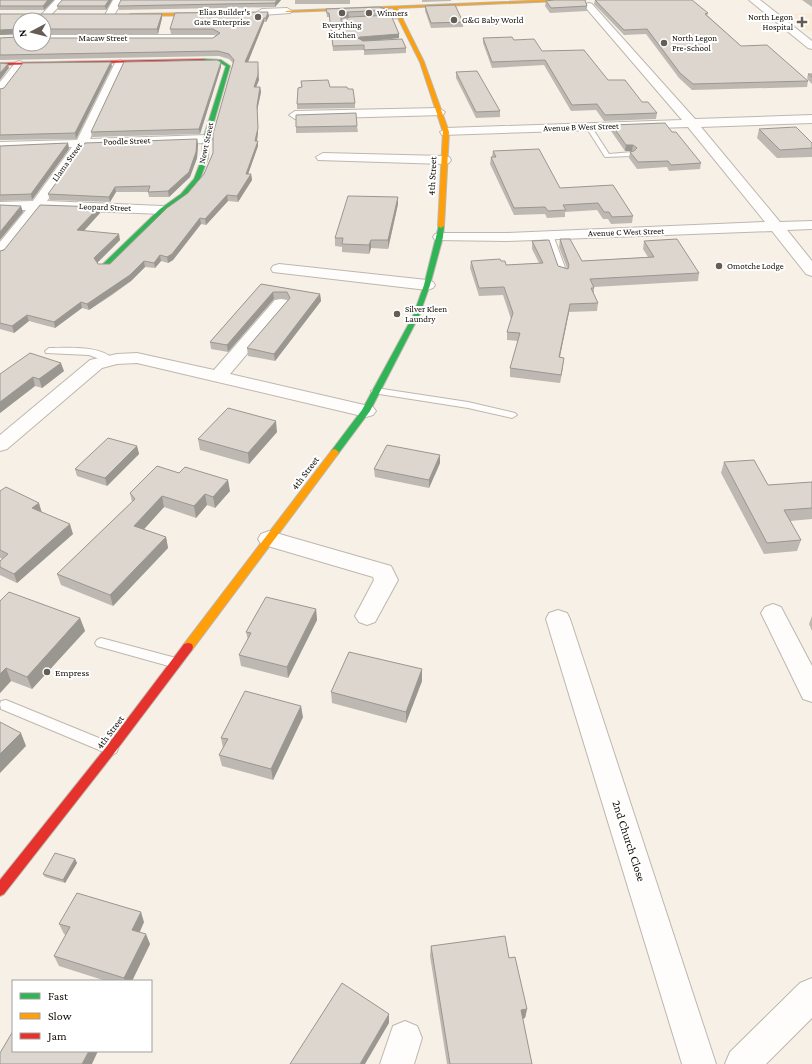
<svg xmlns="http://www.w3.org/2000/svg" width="812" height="1064" font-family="'Crimson Pro',serif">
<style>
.built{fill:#f9ebd7}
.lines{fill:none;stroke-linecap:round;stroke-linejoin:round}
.lane-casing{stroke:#bdb7af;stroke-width:2}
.street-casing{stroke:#bdb7af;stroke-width:2}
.fast-casing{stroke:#bdb7af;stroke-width:2}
.slow-casing{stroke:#bdb7af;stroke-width:2}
.jam-casing{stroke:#bdb7af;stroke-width:2}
.lane{fill:#fefdfb;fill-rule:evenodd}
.street{fill:#fefdfb;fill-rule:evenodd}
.fast{fill:#30b455;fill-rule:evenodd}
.slow{fill:#ff9f0a;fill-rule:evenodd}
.jam{fill:#e5322d;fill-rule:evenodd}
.wall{fill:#bdb8b1}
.shaded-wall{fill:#9a9690}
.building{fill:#dcd6ce;stroke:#9a9690}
.poi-dot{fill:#635d55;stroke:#fff;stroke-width:1.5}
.labels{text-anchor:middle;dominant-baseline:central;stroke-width:4;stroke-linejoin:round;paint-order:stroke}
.far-poi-label{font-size:9px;fill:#130e07;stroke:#fff;text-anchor:start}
.far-street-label{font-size:9px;fill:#130e07;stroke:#fff}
.street-label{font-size:10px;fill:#130e07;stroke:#fff}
.poi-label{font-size:10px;fill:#130e07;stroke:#fff;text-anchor:start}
.near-street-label{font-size:12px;fill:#130e07;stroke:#fff}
</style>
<rect width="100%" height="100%" fill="#f7f0e7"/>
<path class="built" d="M812,13v18h-7l-24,-17z"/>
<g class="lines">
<g class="lane-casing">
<g id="lane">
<path d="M401,16l2,2 -53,2 -4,2v4l-4,-1v-5l7,-2z"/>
<path d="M587,126h4l18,28 23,-2 3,2 -3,2 -27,1 -19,-30z"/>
<path d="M546,233l7,2 14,38 -1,2 -7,-2 -14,-38z"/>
<path d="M49,348c18,0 53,-3 65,12l-4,3 -21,-8 -43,-2 -1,-2z"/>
<path d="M376,388l92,14 47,11 2,2 -5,3 -44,-10 -95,-15 -2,-2z"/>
<path d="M101,638l75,20 4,2 2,3 -2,3 -4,2 -79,-22 -2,-3 2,-3z"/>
<path d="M6,700l110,45 2,4 -2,4 -5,2 -110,-46 -1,-5 1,-3z"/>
</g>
</g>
<g class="street-casing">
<g id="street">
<path d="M55,0h10l-16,17h-6l-2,-2 2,-2z"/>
<path d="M113,0h10l-10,17h-6l-2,-2z"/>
<path d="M749,0h11l52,41v8l-4,-1z"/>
<path d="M589,3l3,1 103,115 117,-4v8l-111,4 79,95 32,-1v8l-25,1 25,31v15l-6,-2 -34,-43 -266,10 -71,-1 -2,-3 2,-3 5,-1h66l259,-11 -77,-95 -246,8 -2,-3 6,-4 236,-8 -96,-112v-4z"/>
<path d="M287,8l5,3 -2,2 -28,2 -5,-3 5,-3z"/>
<path d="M44,35h170l5,3 -5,3h-170z"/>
<path d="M120,60l5,3 -35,76 116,-4 6,4 -6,4 -121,4 -38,54 115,5 5,1 2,3 -2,3 -5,1 -121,-5 -36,46 -5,2v-15l26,-32h-26v-8l33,-1 39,-54 -72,3v-8l77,-2 38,-77z"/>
<path d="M20,61l5,3 -21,28 -4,1v-11l16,-20z"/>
<path d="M439,108l6,4 -2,3 -148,4 -6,-4 6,-4z"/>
<path d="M323,153l121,3 5,1 2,3 -2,3 -5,1 -126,-4 -2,-3z"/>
<path d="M279,264l148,16 6,2 2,3 -2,3 -6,2 -154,-18 -2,-3 2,-3z"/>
<path d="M281,299l6,1 2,4 -59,70 143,33 3,4 -3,4 -7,2 -229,-54 -20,1 -15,4 -95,81 -7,2v-16l90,-75 27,-6 20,-1 77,17 61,-70z"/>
<path d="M269,531l122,35 7,14 -23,42 -8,3 -8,-3 -4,-6 19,-36 -1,-3 -112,-33 -3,-5 3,-5z"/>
<path d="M773,604l8,3 31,59v36l-9,-3 -42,-86 4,-6z"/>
<path d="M558,610l9,3 3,6 146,445h-34l-136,-445 3,-6z"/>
<path d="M812,978v40l-46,46h-41l5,-12 70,-69z"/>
<path d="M405,1021l12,5 5,12 -8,26h-34l13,-38z"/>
</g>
</g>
<g class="fast-casing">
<g id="fast">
<path d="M203,59l18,1 9,6 -21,73 -1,19 -8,21 -15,17 -21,15 -57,55h-4v-2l57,-55 21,-15 13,-15 8,-21 1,-19 23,-73 -7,-4 -18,-1z"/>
<path d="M439,225l5,1 -1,11 -13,48 -11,31 -49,95 -32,43h-6l-1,-2 1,-2 30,-40 51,-94 11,-31z"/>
</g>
</g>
<g class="slow-casing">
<g id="slow">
<path d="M553,0l6,1 -162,7 27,54 25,70 -5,94 -3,2 -3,-2 5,-94 -23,-70 -27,-54 -106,4 -2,-1z"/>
<path d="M204,13l1,2 -74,1 -2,-1 2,-1z"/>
<path d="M335,449l4,3 -1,2 -146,196 -4,1 -4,-1 -1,-3 1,-3 148,-194z"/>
</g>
</g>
<g class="jam-casing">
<g id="jam">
<path d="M205,59l-2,2 -203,4v-2z"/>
<path d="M188,643l4,1 1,3 -1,3 -77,102 -111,142 -4,2v-16l107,-134 77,-102z"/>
</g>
</g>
<use href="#lane" class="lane"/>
<use href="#street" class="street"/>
<use href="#fast" class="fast"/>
<use href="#slow" class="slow"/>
<use href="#jam" class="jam"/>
</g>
<g class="wall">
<path d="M0,0h54l-10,10h-44z"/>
<path d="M62,0h50l-6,10h-48l-1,-4z"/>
<path d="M281,0l-6,7 -156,3 -1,-4z"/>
<rect x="295" y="0" width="55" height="4"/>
<path d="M422,0h29v1l-29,1z"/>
<path d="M595,0l113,13 -1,2 34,31 67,35 -1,6 -115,3 -13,-12 -33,-44 -22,1 -30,-31z"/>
<path d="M802,0h10v7z"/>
<path d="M546,1l41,5v5l-37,2 -5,-7z"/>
<path d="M425,6l38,16v5l-32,1 -6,-17z"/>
<path d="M326,9l63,1v5l-40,2 -8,2v2l58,13v4l-36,3 43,7v5l-42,2v-5l-31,1 -3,-34h-3z"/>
<path d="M0,14l162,4 -4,16h-114v-14l-24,24 193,-6 4,-3 -3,-1h-43l-1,-5 99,-13 -3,6h-2l-16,40 11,18 -3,7h4l1,5 -4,19 1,22 -1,8 1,5 -10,28h3l1,6 -14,22 -10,-1 -22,24 -5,-1 -28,36 -5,3 -7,-2 -6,7 -10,-1 -14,14 -19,14 -23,15 -7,-2 -27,20 -26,-7 -15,12 -14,-4v-78l99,-44 1,6 -16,18 36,9 -23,23 1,1h12l78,-71 16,-19 9,-21 20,-90 -4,-4 -10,-3 -219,4v-22l20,-1 -1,-3 -19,1z"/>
<path d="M483,38l31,2 94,40 34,22 15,11 -1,6 -52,2 -8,-11 -25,1 -27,-46 -52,3 -9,-25z"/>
<path d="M112,66l-36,73 -76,1v-51z"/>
<path d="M221,67l-21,67 -108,3 -1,-5z"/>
<path d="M456,72l44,39v6l-24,1 -20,-40z"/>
<path d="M808,74h4v10l-5,-5z"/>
<path d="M301,81l29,6 18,2 7,14v5l-58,1v-5l4,-16z"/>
<path d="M612,125l60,7 29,31 -1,6 -31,2 -2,-4 -30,2 -8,-11 1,-6 3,-1h-8l-14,-20z"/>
<path d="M357,126l1,6 -62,1v-6z"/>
<path d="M759,129l53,14v14l-35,1 -20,-20z"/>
<path d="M197,139l1,6 -1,13 -7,19 -21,20h-20l-1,-5h-32l-6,10 -60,-2 -2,-6z"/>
<path d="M68,143l1,6 -37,51 -32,1v-55z"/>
<path d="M493,151l67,37 73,28 -1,7 -21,1 -3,-5h-5l-6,-9 -32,2v5l-18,1 -2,-4 -31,1 -24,-51 1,-7h1z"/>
<path d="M398,197v7l-10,45 -17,-1 -2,6 -27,-2v-5l-7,-1v-8z"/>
<path d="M560,239l22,22 66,-4 -5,-8 1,-8 55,32 -1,8 -104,6v7l4,9 -1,8 -28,1 -9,45 3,9 -3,17 -50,-6v-9l8,-27 -11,-1v-8l4,-13 -8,-24 -24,1 -9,-28 1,-7h30l5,4 33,-2 -7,-14v-8l26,25 9,2 -8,-21z"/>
<path d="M261,284l59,10 1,7 -46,60 -27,-5 -1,-8 41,-48 -1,-1h-13l-46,53 -17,-3 -1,-7z"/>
<path d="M64,371l-22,17 -7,-2 -35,27v-39z"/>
<path d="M277,432l-28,32 -49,-14 -2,-11z"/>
<path d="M137,446l2,8 -32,32 -30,-10 -2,-7z"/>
<path d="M440,455v8l-11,25 -54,-11 -1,-8z"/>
<path d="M724,462l44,23 44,-3v37l-22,2 11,19 -4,11 -33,3 -43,-81z"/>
<path d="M0,491l42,21 31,22 -56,49 -17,-8v-14l3,-2 -3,-1z"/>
<path d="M230,491l-15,17 -8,-3 -11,13 -32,-11 -20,22 22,8 2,11 -55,58 -52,-21 -4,-11 75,-72 -2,-9z"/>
<path d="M0,601l80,17 5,13 -53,58 -21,-8 -11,12z"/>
<path d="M316,609l1,11 -29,58 -47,-12 -2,-11 9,-15 -2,-8z"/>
<path d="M812,616v15l-3,-7z"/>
<path d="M422,669v12l-16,42 -74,-20 -1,-11z"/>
<path d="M303,717l-30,63 -51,-14 -3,-11 4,-7 -2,-10z"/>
<path d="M75,859l2,4 -12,20 -20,-6 -2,-3z"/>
<path d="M144,922l-4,10 10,12 -18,37h-26l-47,-15 -5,-10 12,-21 -2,-1 -5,-10z"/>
<path d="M431,946l78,12 18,51 -2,9 -2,1 9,45h-85l-17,-108z"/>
</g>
<g class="shaded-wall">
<path d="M48,0h6l-10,10 -1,-4z"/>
<path d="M109,0h3l-6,10 -1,-4z"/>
<path d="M277,0h4l-6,7v-4z"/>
<path d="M268,12l1,4 -3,6v-4z"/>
<path d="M348,12l1,5 -8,2v-5z"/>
<path d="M162,14v4l-4,16 -1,-5z"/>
<path d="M264,18v4l-18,45 -1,-5z"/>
<path d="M19,29l1,5 -20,1v-5z"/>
<path d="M399,34v4l-39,4 -2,-4 2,-1z"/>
<path d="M111,62l1,4 -36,73 -1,-6z"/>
<path d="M221,62v5l-21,67 -1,-5z"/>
<path d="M8,64l1,4 -9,12v-7z"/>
<path d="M258,66l1,14 -5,12v-5z"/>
<path d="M260,87l1,5 -4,19 1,22 -2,13 -1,-5 2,-35z"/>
<path d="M197,139l1,6 -1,13 -7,19 -21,20 -1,-6z"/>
<path d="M258,141v5l-12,34v-6z"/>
<path d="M68,143l1,6 -37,51 -1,-6z"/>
<path d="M626,145h7l-1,6h-7z"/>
<path d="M251,174l1,6 -14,22 -1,-6z"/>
<path d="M115,187l1,5 -6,10 -1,-5z"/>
<path d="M227,195l1,6 -22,24 -1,-6z"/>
<path d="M398,197v7l-10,45v-9z"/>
<path d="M21,206l2,6 -23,28v-8z"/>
<path d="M99,207l1,6 -21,23 -2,-6z"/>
<path d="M200,218l1,6 -28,36 -5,3 -1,-6z"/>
<path d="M119,234l1,6 -24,24 -2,-6z"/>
<path d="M371,240v8l-2,6v-9z"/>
<path d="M160,255l1,6 -6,7 -1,-5z"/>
<path d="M144,261l1,6 -14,14 -42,29 -2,-6z"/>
<path d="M273,292l1,7 -46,53 -1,-7z"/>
<path d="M320,294l1,7 -46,60 -1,-7z"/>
<path d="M81,302l1,6 -27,20 -1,-6z"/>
<path d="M570,304l-1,8 -11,53 1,-8z"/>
<path d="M27,315l2,6 -15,12 -2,-7z"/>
<path d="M564,358l-1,8 -3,17 1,-8z"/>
<path d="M61,363l3,8 -22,17 -3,-9z"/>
<path d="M33,377l2,9 -35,27v-11z"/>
<path d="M276,421l1,11 -28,32 -1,-11z"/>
<path d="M137,446l2,8 -32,32 -2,-8z"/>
<path d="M440,455v8l-11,25v-8z"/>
<path d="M228,480l2,11 -15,17 -2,-11z"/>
<path d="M205,494l2,11 -11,13 -2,-12z"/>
<path d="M162,496l2,11 -27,30 -3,-11z"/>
<path d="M39,503l3,10 -10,-5z"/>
<path d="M70,524l3,10 -56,49 -3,-9z"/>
<path d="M166,537l2,11 -55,58 -3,-11z"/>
<path d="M316,609l1,11 -29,58 -1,-11z"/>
<path d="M80,618l5,13 -53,58 -5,-12z"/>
<path d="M6,668l5,13 -11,12v-19z"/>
<path d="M422,669v12l-16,42v-11z"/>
<path d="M301,706l2,11 -30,63 -2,-11z"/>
<path d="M21,733l5,13 -26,27v-19z"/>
<path d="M75,859l2,4 -12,20 -2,-3z"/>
<path d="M141,912l3,10 -8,17 -4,-9z"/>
<path d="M146,934l4,10 -18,37h-7l-1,-3z"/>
<path d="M527,1009l-2,9 -6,1 2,-9z"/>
<path d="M389,1014v9l-24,41h-5z"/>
<path d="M89,1051h9l-6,13h-10z"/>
</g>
<g class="building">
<path d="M0,0h48l-5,6h-43z"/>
<path d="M62,0h47l-4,6h-48z"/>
<path d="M121,0h156l-2,3 -157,3z"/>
<path d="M554,0h31l2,6 -36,2 -5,-7z"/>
<path d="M595,0h97l16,13 -3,1 36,32 26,-1 41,36 -115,3 -13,-11 -33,-44 -23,1z"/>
<path d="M455,5l8,17 -32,1 -6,-17z"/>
<path d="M379,7l10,3 -41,2 -7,2v7l6,1v-4l3,-1 41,-2 8,19 -39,3 -2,1 5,3 39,-2 4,9 -42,2v-5l-31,1 -4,-33h-2l-1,-4z"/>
<path d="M268,12l-2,6h-2l-19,44h13v13l-4,12h6l-3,19 1,22 -3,13h3l-12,33h5l-14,22 -10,-1 -22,24 -5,-1 -28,36 -5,3 -7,-2 -6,8 -10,-2 -14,14 -43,29 -6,-2 -27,20 -27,-7 -15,11 -12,-3v-72l4,-1 36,-45 59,2 -22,23 42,4 -25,24 4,6h12l57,-56 21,-15 16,-19 9,-21v-19l21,-74 -5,-6 -11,-3 -218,4v-17l20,-1 -1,-8 -19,1v-16h162l-5,15h-113v-9h-24v24h24v-6h169l7,-5 -7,-4h-43l5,-16z"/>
<path d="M512,37l2,3 20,-1 8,12 42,-1 24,30h17l17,22h6l9,11 -52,2 -8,-11 -25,1 -27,-45 -53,2 -9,-24z"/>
<path d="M217,60l4,2 -22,67 -108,3 33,-70z"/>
<path d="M111,62l-36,71 -75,2v-46l4,-1 19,-25z"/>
<path d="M0,63l8,1 -8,9z"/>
<path d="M477,71l23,40 -24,1 -20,-40z"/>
<path d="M808,74h4v3z"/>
<path d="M328,80l2,7h17l1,2h5l2,14 -58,1 1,-16 4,-1 -1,-6z"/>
<path d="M356,113l1,13 -61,1v-12z"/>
<path d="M665,123l7,9h4l25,31 -30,2 -3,-4 -30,1 -8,-10 4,-1 3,-3 -4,-3h-7l-14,-20z"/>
<path d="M796,127l16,16v5l-32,2 -21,-21z"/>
<path d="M197,139l-1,13 -7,20 -21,19 -20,1 2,-6 -35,1 -6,10 -61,-3 37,-51z"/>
<path d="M68,143l-37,51 -31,1v-49z"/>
<path d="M539,149l21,39 53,-3 20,31 -21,1 -3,-5h-5l-6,-9 -35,2 3,5 -18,1 -3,-4 -31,1 -23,-51h5l-3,-6z"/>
<path d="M348,196l50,1 -10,43h-17l-2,5 -27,-1 1,-6h-8z"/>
<path d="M0,205l21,1 -21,26z"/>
<path d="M560,239h10l12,22 72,-4 -10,-16 33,-2 22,34 -109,6 4,9h-3l7,15 -28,1 -11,53 5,1 -3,17 -51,-7 10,-35 -13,-1 6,-19 -9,-26 -25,1 -8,-27 29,-2 1,2h4l1,4 37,-2 -11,-22 17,-1 9,26 10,3 1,-4z"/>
<path d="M261,284l59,10 -46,60 -27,-6 43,-50 -3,-6h-14l-46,53 -17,-3z"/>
<path d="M30,353l31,10 -22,16 -6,-2 -33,25v-28z"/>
<path d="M228,408l48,13 -28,32 -50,-14z"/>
<path d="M108,438l29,8 -32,32 -30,-9z"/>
<path d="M387,445l53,10 -11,25 -55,-11z"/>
<path d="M754,460l14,25 44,-3v26l-28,2 17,30 -34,3 -43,-81z"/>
<path d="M157,466l22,7 6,-6 43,13 -15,17 -8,-3 -11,12 -32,-10 -28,30 32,11 -56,58 -53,-21 78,-75 -5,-6z"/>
<path d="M6,487l33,16 -7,5 38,16 -56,50 -14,-7v-6l8,-7 -8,-4v-59z"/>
<path d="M9,592l71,26 -53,59 -21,-9 -6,6v-73z"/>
<path d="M266,597l50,12 -29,58 -48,-12 12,-22 -5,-1z"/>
<path d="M349,652l73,17 -16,43 -75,-20z"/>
<path d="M245,691l56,15 -30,63 -52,-14 9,-16 -7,-1z"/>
<path d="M0,722l21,11 -21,21z"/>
<path d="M55,853l20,6 -12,21 -20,-6z"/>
<path d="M77,893l64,19 -9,18 14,4 -22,44 -70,-22 16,-29 -11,-3z"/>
<path d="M505,936l4,22 6,-1 12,52 -6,1 11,54h-82l-19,-118z"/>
<path d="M342,983l47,31 -29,50h-70z"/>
<path d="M13,1031v20h76l-7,13h-82v-11z"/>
</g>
<g class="poi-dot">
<circle cx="342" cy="13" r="4"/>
<circle cx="369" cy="13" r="4"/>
<circle cx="258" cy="17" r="4"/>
<circle cx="454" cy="20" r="4"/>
<path d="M800 16h4v4h4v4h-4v4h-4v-4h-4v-4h4z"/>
<circle cx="664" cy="43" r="4"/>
<circle cx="719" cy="266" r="4"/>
<circle cx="397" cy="314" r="4"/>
<circle cx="47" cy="672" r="4"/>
</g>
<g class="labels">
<g class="far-poi-label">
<text x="250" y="12" text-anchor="end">Elias Builder's<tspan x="250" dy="10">Gate Enterprise</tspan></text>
<text x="377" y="13">Winners</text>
<text x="793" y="17" text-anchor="end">North Legon<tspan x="793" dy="10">Hospital</tspan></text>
<text x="462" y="20">G&amp;G Baby World</text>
<text x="342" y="25" text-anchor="middle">Everything<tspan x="342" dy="10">Kitchen</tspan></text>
<text x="672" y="38">North Legon<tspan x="672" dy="10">Pre-School</tspan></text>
<text x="727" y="266">Omotche Lodge</text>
<text x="405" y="309">Silver Kleen<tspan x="405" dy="10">Laundry</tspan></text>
</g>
<g class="far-street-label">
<text x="103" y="38">Macaw Street</text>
<text transform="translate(581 127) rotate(-2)">Avenue B West Street</text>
<text transform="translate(127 141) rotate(-2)">Poodle Street</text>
<text transform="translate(206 143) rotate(-78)">Newt Street</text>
<text transform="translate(67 162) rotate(-55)">Llama Street</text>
<text transform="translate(105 207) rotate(2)">Leopard Street</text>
<text transform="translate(626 232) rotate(-2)">Avenue C West Street</text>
</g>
<g class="street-label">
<text transform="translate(432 176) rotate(-87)">4th Street</text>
<text transform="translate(305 473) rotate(-53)">4th Street</text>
<text transform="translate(110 732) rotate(-53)">4th Street</text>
</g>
<g class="poi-label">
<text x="55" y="672">Empress</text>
</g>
<g class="near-street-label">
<text transform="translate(629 841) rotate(72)">2nd Church Close</text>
</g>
</g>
<rect x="12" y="980" width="140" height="72" fill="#ffffff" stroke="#a19f9c"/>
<rect x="20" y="993" width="20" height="6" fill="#30b455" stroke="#a19f9c"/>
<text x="48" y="1000" font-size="12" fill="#130e07">Fast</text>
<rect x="20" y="1013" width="20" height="6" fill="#ff9f0a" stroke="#a19f9c"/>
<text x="48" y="1020" font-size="12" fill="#130e07">Slow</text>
<rect x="20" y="1033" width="20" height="6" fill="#e5322d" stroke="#a19f9c"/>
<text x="48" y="1040" font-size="12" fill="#130e07">Jam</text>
<g transform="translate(32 32) rotate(263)"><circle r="19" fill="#ffffff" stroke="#a19f9c"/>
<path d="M0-3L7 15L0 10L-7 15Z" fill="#635d55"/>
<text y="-6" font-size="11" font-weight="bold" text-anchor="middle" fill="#130e07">N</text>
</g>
</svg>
